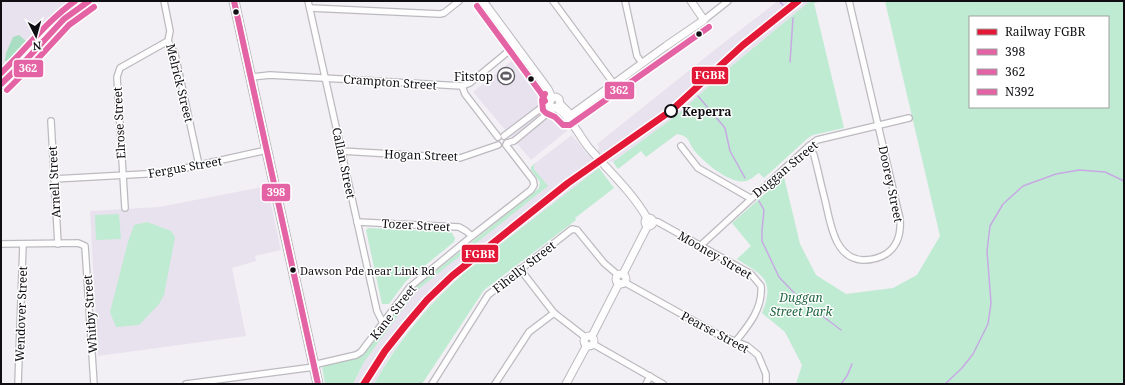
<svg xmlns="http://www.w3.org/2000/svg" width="1125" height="385" font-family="'Noto Serif',serif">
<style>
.built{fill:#e8e2ee}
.green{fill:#beebd1;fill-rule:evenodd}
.forest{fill:#aadec2}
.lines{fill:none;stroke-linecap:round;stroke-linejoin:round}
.stream{stroke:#c8a9e4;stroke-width:1.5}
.minor-casing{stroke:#bdbabf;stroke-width:8}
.tertiary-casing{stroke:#bdbabf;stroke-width:9}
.primary-casing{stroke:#bdbabf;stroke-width:11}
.minor{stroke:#fdfdfe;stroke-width:5.5}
.tertiary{stroke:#fdfdfe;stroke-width:7}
.primary{stroke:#fdfdfe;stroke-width:9}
.bus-1-casing{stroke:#fff;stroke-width:9}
.bus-2-casing{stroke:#fff;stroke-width:9}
.bus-3-casing{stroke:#fff;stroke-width:9}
.bus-1{stroke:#e463a4;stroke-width:6}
.bus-2{stroke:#e463a4;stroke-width:6}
.bus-3{stroke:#e463a4;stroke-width:6}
.rail-1-casing{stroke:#fff;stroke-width:10}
.rail-1{stroke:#e31837;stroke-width:7}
.bus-dot{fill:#100e12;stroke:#fff;stroke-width:1.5}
.stop-dot{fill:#fff;stroke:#100e12;stroke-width:2}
.labels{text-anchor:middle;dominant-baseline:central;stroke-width:3;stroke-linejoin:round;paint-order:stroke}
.bus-label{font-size:11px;fill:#100e12;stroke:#fff;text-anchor:start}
.poi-label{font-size:12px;fill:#100e12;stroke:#fff;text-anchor:end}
.street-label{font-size:12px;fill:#100e12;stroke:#fff}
.stop-label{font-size:12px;font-weight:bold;fill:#100e12;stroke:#fff;text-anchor:start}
.park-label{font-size:12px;font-style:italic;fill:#206641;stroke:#fff}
.line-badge{stroke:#fff;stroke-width:1.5}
.badge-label{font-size:11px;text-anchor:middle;font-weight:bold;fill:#fff}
</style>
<rect width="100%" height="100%" fill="#f2eff5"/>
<g class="built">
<path d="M1,1h69l-45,50 -24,23z"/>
<path d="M778,1h32l-82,68 -51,46 -64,47 -8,-1 -3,-4 26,-19 -1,-1 -26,18 -3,-3 1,-5 -2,-3 120,-96z"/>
<path d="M514,59l54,71 -37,30 -58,-68z"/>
<path d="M572,135l15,19 5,2 7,10v3l-118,90 -30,25 -23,24 -22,25 -19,28 -13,23h-21l11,-22 52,-71 131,-105 -13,-17v-5z"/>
<path d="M267,186l14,64 -26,6 1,5 -24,7 14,68 -148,20 -8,-145 69,-4z"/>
</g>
<g class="green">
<path d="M810,1h14l-10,2 30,125 -31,7 -5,3 -44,40 -5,-5c-4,2 -8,7 -13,8 -15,4 -43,-19 -52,-31 -6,-8 -4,-14 -17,-16l-31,23 -5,-6 -23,18 -5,-7 64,-47 51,-46z"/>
<path d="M885,1h239v383h-328l6,-19 -17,-33 -23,-19c13,-33 2,-37 -25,-54l14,-13 -19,-23 52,-46 16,67 16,31 30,19 47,-6 24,-13 23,-39zM970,17h138v90h-138z"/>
<path d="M534,164v5l14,17 -132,105 -52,71 -11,22h-28l-3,-18 32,-7 9,-4 48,-64 128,-103 1,-6 -9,-12v-3z"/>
<path d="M599,168l15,20 -39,30 1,2 -92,70 -62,94h-48c25,-45 57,-83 97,-117z"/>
<path d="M119,214l2,25 -25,1 -1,-25z"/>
<path d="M147,222l24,9 4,6 -11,58 -5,9 -20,21 -23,2 -6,-15 18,-70 6,-17z"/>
<path d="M368,228l83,4 4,6 -1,4 -48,39 -17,23h-7l-16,-74z"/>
</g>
<path class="forest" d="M19,35l7,6 6,1 -1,4 -19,19h-4l-3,-5 1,-7 7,-16z"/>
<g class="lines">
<g class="stream">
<path d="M780,2l3,3"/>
<path d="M790,62l3,-44"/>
<path d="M698,96l27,32 5,23 15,27"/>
<path d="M759,201l5,9 -2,20v11l17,36 21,22 41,31"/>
<path d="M419,384l1,-1"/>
<path d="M841,384l6,-8 5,-12"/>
<path d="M945,384l17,-16 11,-14 15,-30 3,-21 -4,-52 3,-25 13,-22 20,-18 33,-12 23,-4 26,2 19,9"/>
</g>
<g class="minor-casing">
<g id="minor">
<path d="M164,1l6,30 -2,10 7,13 24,111"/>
<path d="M308,1l69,310 6,12"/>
<path d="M553,1l61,83"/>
<path d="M625,1l12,55 5,7"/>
<path d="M310,8l130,6 4,-1 15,-12"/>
<path d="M704,20l24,-19"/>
<path d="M251,77l19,-2 192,11 8,-3 46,-38"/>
<path d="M462,86l3,8 33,43"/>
<path d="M51,121l7,123"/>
<path d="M504,136l45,-34"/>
<path d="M507,143l7,-2 40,-33"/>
<path d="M681,146l17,22 52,30"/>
<path d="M809,146l5,9c4,15 7,30 11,45 5,21 9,59 38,60 9,0 15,-1 23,-6 12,-8 15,-22 14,-35l-51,-218"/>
<path d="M341,151l119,7 38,-13"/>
<path d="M54,179l109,-6 104,-23"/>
<path d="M125,208l-8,-131 3,-9 48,-27"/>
<path d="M653,221l5,1 93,52 10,12c2,22 -12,39 -25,55"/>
<path d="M357,222l102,5 7,4 6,5"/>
<path d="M1,244l77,-1 7,3 9,138"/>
<path d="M700,246l109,-100 8,-6 92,-22"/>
<path d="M520,269l34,44 31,24"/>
<path d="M624,282l95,53 28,11 11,9 8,19v10"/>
<path d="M593,344l70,40"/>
<path d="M313,365l43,-10 5,-3 49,-65 62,-51 59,-46 3,-5 -1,-5 -27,-35"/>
<path d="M18,384l5,-140"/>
<path d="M186,384l128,-17"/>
<path d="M432,384l56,-89 84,-66 5,1 27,33 14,12"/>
<path d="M495,384l34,-52 25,-19"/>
<path d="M646,384l4,-8"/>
</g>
</g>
<g class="tertiary-casing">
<g id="tertiary">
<path d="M483,1l65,88 4,9"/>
<path d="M552,98l4,-1 3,2 1,5 8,8"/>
<path d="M552,98l-2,3v5l4,2 5,-2"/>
<path d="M556,108c13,6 24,29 33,40 20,23 43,44 58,70"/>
<path d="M567,118l99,-72 38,-26 -13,-19"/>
<circle cx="649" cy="222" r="4"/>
<path d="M623,274l25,-49"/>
<circle cx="621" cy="279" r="5"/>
<circle cx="589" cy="341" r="5"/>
<path d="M592,336l27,-53"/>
<path d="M566,384l21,-39"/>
</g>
</g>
<g class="primary-casing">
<g id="primary">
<path d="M234,1l84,383"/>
<path d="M1,84l25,-24 38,-41 25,-18"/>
</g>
</g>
<use href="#minor" class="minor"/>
<use href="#tertiary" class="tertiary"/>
<use href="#primary" class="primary"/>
<g class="bus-1-casing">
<g id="bus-1">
<path d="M234,1l84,383"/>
<path d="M1,84l25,-24 38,-41 25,-18"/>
</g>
</g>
<g class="bus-2-casing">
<g id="bus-2">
<path d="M477,6l64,87 4,8"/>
<path d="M7,90l25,-25 37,-40 25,-18"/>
<path d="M545,94l-3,6 1,10 3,3 9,4 8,8h7l139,-98"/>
</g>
</g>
<g class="bus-3-casing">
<path id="bus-3" d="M1,73c25,-24 46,-52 74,-72"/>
</g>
<use href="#bus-1" class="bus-1"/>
<use href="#bus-2" class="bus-2"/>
<use href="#bus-3" class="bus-3"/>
<g class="rail-1-casing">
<path id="rail-1" d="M364,384l21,-33 20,-25 22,-26 25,-24 116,-93 104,-73 71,-65 55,-44"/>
</g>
<use href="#rail-1" class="rail-1"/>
</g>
<defs>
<g id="stadium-ring" transform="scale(0.9)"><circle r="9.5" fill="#fff" stroke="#5f5d61" stroke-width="1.5"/><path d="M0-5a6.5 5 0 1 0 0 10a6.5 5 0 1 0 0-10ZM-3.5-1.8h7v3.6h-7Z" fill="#5f5d61"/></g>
</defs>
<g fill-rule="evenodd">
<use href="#stadium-ring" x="506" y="76"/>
</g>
<g class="bus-dot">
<circle cx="236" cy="12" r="3.5"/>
<circle cx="699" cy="34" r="3.5"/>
<circle cx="531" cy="79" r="3.5"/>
<circle cx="293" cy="270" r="3.5"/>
</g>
<circle class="stop-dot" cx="671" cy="111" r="6"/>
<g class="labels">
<g class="bus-label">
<text x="300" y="270">Dawson Pde near Link Rd</text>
</g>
<g class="poi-label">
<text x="493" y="76">Fitstop</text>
</g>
<g class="street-label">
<text transform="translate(390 82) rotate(4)">Crampton Street</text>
<text transform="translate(180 83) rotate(76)">Melrick Street</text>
<text transform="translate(119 123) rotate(-93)">Elrose Street</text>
<text transform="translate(421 155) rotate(2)">Hogan Street</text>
<text transform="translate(344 163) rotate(78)">Callan Street</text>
<text transform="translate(185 167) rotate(-10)">Fergus Street</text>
<text transform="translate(785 169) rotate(-40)">Duggan Street</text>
<text transform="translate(54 182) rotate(-93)">Arnell Street</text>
<text transform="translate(891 184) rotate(78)">Doorey Street</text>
<text transform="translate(416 225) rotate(3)">Tozer Street</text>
<text transform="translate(715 255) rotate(30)">Mooney Street</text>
<text transform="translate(524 267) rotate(-38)">Fihelly Street</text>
<text transform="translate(393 312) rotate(-52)">Kane Street</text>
<text transform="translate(21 314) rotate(-88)">Wendover Street</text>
<text transform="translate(90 314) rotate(-94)">Whitby Street</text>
<text transform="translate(715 332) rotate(28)">Pearse Street</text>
</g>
<g class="stop-label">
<text x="682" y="111">Keperra</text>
</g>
<g class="park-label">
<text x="801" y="297">Duggan<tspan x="801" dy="14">Street Park</tspan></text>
</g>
</g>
<g class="line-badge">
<rect x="13" y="59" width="31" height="19" rx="4" fill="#e463a4"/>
<rect x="691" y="66" width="38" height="19" rx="4" fill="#e31837"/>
<rect x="604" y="81" width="31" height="19" rx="4" fill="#e463a4"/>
<rect x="261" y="183" width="30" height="19" rx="4" fill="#e463a4"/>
<rect x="461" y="244" width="38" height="19" rx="4" fill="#e31837"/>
</g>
<g class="badge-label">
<text x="28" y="72">362</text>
<text x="710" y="79">FGBR</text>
<text x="619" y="94">362</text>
<text x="276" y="196">398</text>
<text x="480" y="258">FGBR</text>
</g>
<rect width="1125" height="385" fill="none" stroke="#100e12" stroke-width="4"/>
<rect x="969" y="16" width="140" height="92" fill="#ffffff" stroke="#9f9fa0"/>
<rect x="977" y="29" width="20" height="6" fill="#e31837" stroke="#9f9fa0"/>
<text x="1005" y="36" font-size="12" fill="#100e12">Railway FGBR</text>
<rect x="977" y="49" width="20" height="6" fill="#e463a4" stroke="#9f9fa0"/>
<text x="1005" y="56" font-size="12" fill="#100e12">398</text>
<rect x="977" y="69" width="20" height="6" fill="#e463a4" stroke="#9f9fa0"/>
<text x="1005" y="76" font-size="12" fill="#100e12">362</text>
<rect x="977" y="89" width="20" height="6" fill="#e463a4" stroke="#9f9fa0"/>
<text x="1005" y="96" font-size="12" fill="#100e12">N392</text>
<g transform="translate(36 36) rotate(174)" stroke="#ffffff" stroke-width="3" paint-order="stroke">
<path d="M0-3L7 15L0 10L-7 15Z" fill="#100e12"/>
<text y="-6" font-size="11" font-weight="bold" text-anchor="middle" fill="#100e12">N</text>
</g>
</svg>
